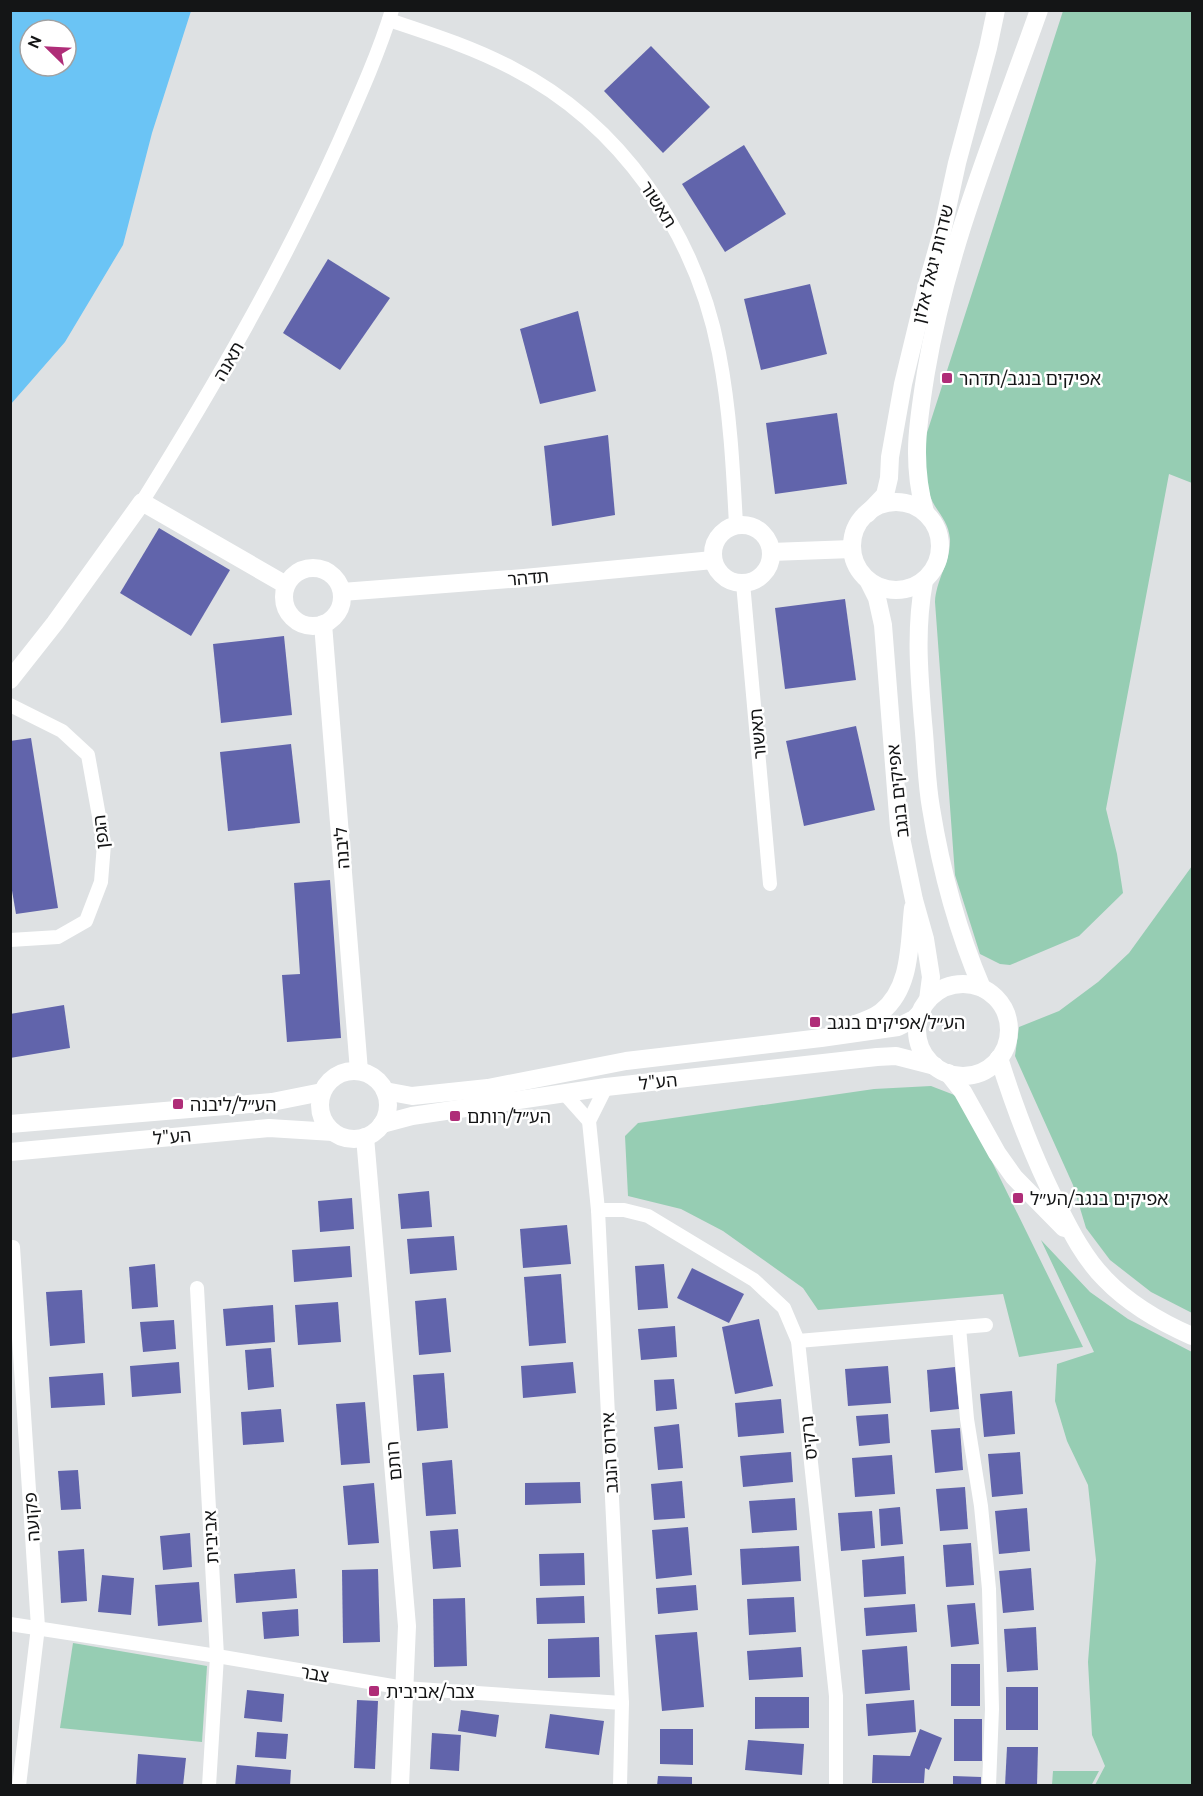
<svg xmlns="http://www.w3.org/2000/svg" width="1203" height="1796" font-family="Ubuntu,'Noto Sans Hebrew',sans-serif">
<style>
.green{fill:#96cdb3}
.water{fill:#6bc4f5;fill-rule:evenodd}
.building{fill:#6164ab}
.lines{fill:none;stroke-linecap:round;stroke-linejoin:round}
.minor{stroke:#fff;stroke-width:14}
.tertiary{stroke:#fff;stroke-width:18}
.poi-dot{fill:#af2d78;stroke:#fff;stroke-width:2}
.labels{text-anchor:middle;dominant-baseline:central;stroke-width:5;stroke-linejoin:round;paint-order:stroke}
.street-label{font-size:18px;fill:#141516;stroke:#fff}
.poi-label{font-size:18px;fill:#141516;stroke:#fff;text-anchor:start}
</style>
<rect width="100%" height="100%" fill="#dee1e3"/>
<g class="green">
<path d="M1063,11h129v472l-23,-9 -63,335 11,45 6,39 -44,43 -69,29 -10,-1 -20,-10 -25,-79 -20,-273c1,-22 16,-41 15,-63 -2,-22 -17,-29 -21,-47 -4,-15 -4,-32 -6,-47z"/>
<path d="M1192,866v447l-41,-21 -41,-32 -24,-32 -13,-43 -58,-129 4,-29 40,-16 39,-29 31,-29z"/>
<path d="M931,1086l26,10 16,27 110,224 -64,10 -16,-63 -185,16 -15,-22 -80,-57 -42,-22 -53,-13 -3,-60 13,-13 236,-34z"/>
<path d="M1041,1240l49,52 38,27 64,33v433h-97l10,-19 -13,-31 -4,-73 8,-102 -8,-75 -21,-44 -12,-40 2,-37 37,-12z"/>
<path d="M73,1643l134,23 -5,76 -142,-14z"/>
<path d="M1053,1771h46l-8,15 -39,-1z"/>
</g>
<path class="water" d="M11,10l180,1 -39,122 -29,112 -58,97 -54,62zM30,30h36v36h-36z"/>
<g class="building">
<path d="M651,46l59,61 -47,46 -59,-62z"/>
<path d="M744,145l42,69 -61,38 -43,-68z"/>
<path d="M328,259l62,39 -50,72 -57,-37z"/>
<path d="M810,284l17,70 -66,16 -17,-71z"/>
<path d="M578,311l18,80 -56,13 -20,-75z"/>
<path d="M837,413l10,71 -72,10 -9,-71z"/>
<path d="M608,435l7,80 -63,11 -8,-80z"/>
<path d="M159,528l71,42 -39,66 -71,-43z"/>
<path d="M845,599l11,81 -71,9 -10,-81z"/>
<path d="M284,636l8,79 -71,8 -8,-79z"/>
<path d="M856,726l19,84 -71,16 -18,-85z"/>
<path d="M31,738l27,170 -42,6 -6,-35v-138z"/>
<path d="M291,744l9,79 -72,8 -8,-79z"/>
<path d="M330,880l11,158 -54,4 -5,-67 18,-1 -6,-91z"/>
<path d="M64,1005l6,43 -60,10v-44z"/>
<path d="M429,1191l3,36 -31,2 -3,-35z"/>
<path d="M352,1198l2,31 -34,3 -2,-31z"/>
<path d="M567,1225l4,39 -48,4 -3,-39z"/>
<path d="M454,1236l3,34 -47,4 -3,-35z"/>
<path d="M350,1246l2,31 -58,5 -2,-32z"/>
<path d="M155,1264l3,43 -26,2 -3,-42z"/>
<path d="M664,1264l4,44 -30,2 -3,-44z"/>
<path d="M692,1268l52,26 -15,29 -52,-25z"/>
<path d="M561,1274l5,69 -37,3 -5,-69z"/>
<path d="M82,1290l3,53 -35,3 -4,-54z"/>
<path d="M446,1298l5,54 -32,3 -4,-54z"/>
<path d="M338,1302l3,40 -43,3 -3,-40z"/>
<path d="M273,1305l2,37 -49,4 -3,-37z"/>
<path d="M759,1319l14,67 -38,8 -13,-67z"/>
<path d="M174,1320l2,29 -33,3 -3,-30z"/>
<path d="M675,1326l2,31 -36,3 -3,-31z"/>
<path d="M271,1348l3,39 -26,3 -3,-40z"/>
<path d="M179,1362l2,31 -49,4 -2,-31z"/>
<path d="M573,1362l3,31 -53,5 -2,-32z"/>
<path d="M888,1366l3,37 -43,3 -3,-37z"/>
<path d="M955,1367l4,42 -29,3 -3,-42z"/>
<path d="M103,1373l2,32 -54,3 -2,-31z"/>
<path d="M444,1373l4,55 -31,3 -4,-56z"/>
<path d="M674,1379l3,30 -21,2 -2,-31z"/>
<path d="M1012,1391l3,43 -31,3 -4,-43z"/>
<path d="M781,1399l3,34 -46,4 -3,-34z"/>
<path d="M365,1402l5,61 -29,2 -5,-61z"/>
<path d="M281,1409l3,33 -41,3 -2,-33z"/>
<path d="M888,1414l2,29 -31,3 -3,-30z"/>
<path d="M679,1424l4,44 -25,2 -4,-43z"/>
<path d="M960,1428l3,42 -28,3 -4,-43z"/>
<path d="M791,1452l2,30 -50,5 -3,-31z"/>
<path d="M1020,1452l3,42 -31,3 -4,-43z"/>
<path d="M892,1455l3,39 -40,3 -3,-39z"/>
<path d="M452,1460l4,54 -30,2 -4,-53z"/>
<path d="M78,1470l3,39 -20,1 -3,-39z"/>
<path d="M682,1481l3,37 -31,2 -3,-36z"/>
<path d="M580,1482l1,21 -56,2v-22z"/>
<path d="M374,1483l5,60 -31,2 -5,-59z"/>
<path d="M965,1487l3,42 -28,2 -4,-42z"/>
<path d="M795,1498l2,32 -45,3 -3,-32z"/>
<path d="M900,1507l3,37 -22,2 -2,-37z"/>
<path d="M1027,1508l3,43 -31,3 -4,-43z"/>
<path d="M872,1511l3,37 -34,3 -3,-38z"/>
<path d="M688,1527l4,48 -36,4 -4,-49z"/>
<path d="M458,1529l3,38 -28,2 -3,-38z"/>
<path d="M190,1533l2,34 -29,3 -3,-34z"/>
<path d="M971,1543l3,42 -28,2 -3,-42z"/>
<path d="M799,1546l2,35 -59,4 -2,-36z"/>
<path d="M84,1549l3,52 -26,2 -3,-52z"/>
<path d="M584,1553l1,32 -45,1 -1,-32z"/>
<path d="M904,1556l2,38 -42,3 -2,-37z"/>
<path d="M1031,1568l3,42 -31,3 -4,-42z"/>
<path d="M295,1569l2,29 -61,5 -2,-29z"/>
<path d="M378,1569l2,73 -37,1 -1,-73z"/>
<path d="M102,1575l32,3 -3,37 -33,-3z"/>
<path d="M199,1582l3,40 -44,4 -3,-41z"/>
<path d="M696,1585l2,25 -40,4 -2,-26z"/>
<path d="M584,1596l1,27 -48,1 -1,-26z"/>
<path d="M794,1597l2,35 -47,3 -2,-36z"/>
<path d="M465,1598l2,68 -33,1 -1,-68z"/>
<path d="M975,1603l4,41 -28,3 -4,-42z"/>
<path d="M915,1604l2,28 -51,4 -2,-28z"/>
<path d="M298,1609l1,27 -35,3 -2,-27z"/>
<path d="M1036,1627l2,43 -31,2 -3,-43z"/>
<path d="M697,1632l7,75 -42,4 -7,-76z"/>
<path d="M599,1637l1,40 -52,1v-39z"/>
<path d="M907,1646l3,44 -45,4 -3,-44z"/>
<path d="M801,1647l2,30 -54,3 -2,-29z"/>
<rect x="951" y="1664" width="29" height="42"/>
<rect x="1006" y="1687" width="32" height="43"/>
<path d="M247,1690l37,4 -2,28 -38,-4z"/>
<path d="M755,1697h54v31l-54,1z"/>
<path d="M357,1700l21,1 -3,68 -21,-1z"/>
<path d="M914,1700l2,32 -48,4 -2,-32z"/>
<path d="M461,1710l38,5 -3,22 -38,-6z"/>
<path d="M550,1714l54,7 -5,34 -54,-7z"/>
<rect x="954" y="1719" width="28" height="42"/>
<path d="M660,1729h33v36l-33,-1z"/>
<path d="M920,1729l22,9 -13,32 -4,-2 -1,15h-52l1,-28 37,1z"/>
<path d="M257,1732l31,2 -2,25 -31,-2z"/>
<path d="M432,1733l29,2 -2,36 -29,-2z"/>
<path d="M748,1740l56,4 -2,31 -57,-5z"/>
<path d="M1007,1747h31l-1,39h-32z"/>
<path d="M138,1754l48,4 -3,28h-47z"/>
<path d="M237,1765l54,5 -1,16h-55z"/>
<path d="M658,1776l34,1v9h-35z"/>
<path d="M953,1776l28,1v9h-28z"/>
</g>
<g class="lines">
<g class="minor">
<path d="M389,20c42,14 83,27 123,48 109,56 184,165 207,285 11,57 14,114 17,172"/>
<path d="M142,502c73,-117 141,-235 197,-360 19,-43 39,-87 53,-132"/>
<path d="M743,583l27,301"/>
<path d="M10,705l52,26 26,24 16,89 -3,38 -15,39 -28,16 -48,3"/>
<path d="M606,1087l-17,34 9,89 24,493 -2,83"/>
<path d="M564,1093l25,28"/>
<path d="M598,1210h26l24,6 106,64 30,28 14,33 38,355v90"/>
<path d="M13,1247l25,380 -19,159"/>
<path d="M197,1288l20,368 -8,130"/>
<path d="M959,1327l8,92 14,87 8,83 3,120 -3,77"/>
<path d="M798,1341l188,-16"/>
<path d="M10,1624l207,32 187,32 218,15"/>
</g>
<g class="tertiary">
<circle cx="896" cy="546" r="44"/>
<path d="M925,512c-14,-50 -7,-90 1,-140 21,-125 71,-243 113,-362"/>
<path d="M867,514l18,-19 4,-17 1,-21 13,-73 23,-95 16,-57 15,-69 31,-115 8,-38"/>
<circle cx="742" cy="554" r="29"/>
<path d="M771,552l81,-3"/>
<circle cx="313" cy="597" r="29"/>
<path d="M924,581c-9,49 -5,92 -1,141 3,28 3,58 8,86 10,62 26,122 51,180"/>
<path d="M869,582l8,16 6,27 16,203 15,72 11,39 6,38 -3,23"/>
<path d="M342,592l182,-14 189,-18"/>
<path d="M323,624l36,447"/>
<path d="M10,680l45,-57 87,-121 144,83"/>
<circle cx="963" cy="1030" r="46"/>
<path d="M847,1027c11,-4 25,-8 34,-15 31,-24 28,-70 32,-104"/>
<path d="M999,1058c16,51 35,101 59,148 13,26 27,53 47,73 25,26 55,43 87,57"/>
<circle cx="354" cy="1105" r="34"/>
<path d="M948,1073l15,19 34,61 17,24 50,51"/>
<path d="M385,1091l27,5 76,-8 138,-27 195,-23 77,-11 16,-8 8,-8"/>
<path d="M10,1124l262,-22 50,-10"/>
<path d="M382,1124l30,-8 194,-29 271,-30 19,-1 39,10"/>
<path d="M365,1137l42,489 -7,160"/>
<path d="M10,1152l259,-24 64,4"/>
</g>
</g>
<g class="poi-dot">
<rect x="941" y="372" width="12" height="12" rx="3"/>
<rect x="809" y="1016" width="12" height="12" rx="3"/>
<rect x="172" y="1098" width="12" height="12" rx="3"/>
<rect x="449" y="1110" width="12" height="12" rx="3"/>
<rect x="1012" y="1192" width="12" height="12" rx="3"/>
<rect x="368" y="1685" width="12" height="12" rx="3"/>
</g>
<g class="labels">
<g class="street-label">
<text transform="translate(659 204) rotate(57)">תאשור</text>
<text transform="translate(932 264) rotate(-76)">שדרות יגאל אלון</text>
<text transform="translate(228 361) rotate(-60)">תאנה</text>
<text transform="translate(528 577) rotate(-5)">תדהר</text>
<text transform="translate(757 734) rotate(-95)">תאשור</text>
<text transform="translate(897 791) rotate(-96)">אפיקים בנגב</text>
<text transform="translate(100 832) rotate(-96)">הגפן</text>
<text transform="translate(341 848) rotate(-94)">ליבנה</text>
<text transform="translate(658 1081) rotate(-6)">הע"ל</text>
<text transform="translate(172 1136) rotate(-5)">הע"ל</text>
<text transform="translate(808 1438) rotate(-96)">נרקיס</text>
<text transform="translate(609 1453) rotate(-93)">אירוס הנגב</text>
<text transform="translate(393 1461) rotate(-95)">רותם</text>
<text transform="translate(31 1517) rotate(-94)">פקועה</text>
<text transform="translate(210 1537) rotate(-93)">אביבית</text>
<text transform="translate(315 1673) rotate(10)">צבר</text>
</g>
<g class="poi-label">
<text x="959" y="378">אפיקים בנגב/תדהר</text>
<text x="827" y="1022">הע״ל/אפיקים בנגב</text>
<text x="190" y="1104">הע״ל/ליבנה</text>
<text x="467" y="1116">הע״ל/רותם</text>
<text x="1030" y="1198">אפיקים בנגב/הע״ל</text>
<text x="386" y="1691">צבר/אביבית</text>
</g>
</g>
<rect width="1203" height="1796" fill="none" stroke="#141516" stroke-width="24"/>
<g transform="translate(48 48) rotate(294)"><circle r="28" fill="#ffffff" stroke="#a1a1a2" stroke-width="1.5"/>
<path d="M0-4.5L10 22L0 15L-10 22Z" fill="#af2d78"/>
<text y="-9" font-size="16" font-weight="bold" text-anchor="middle" fill="#141516">N</text>
</g>
</svg>
